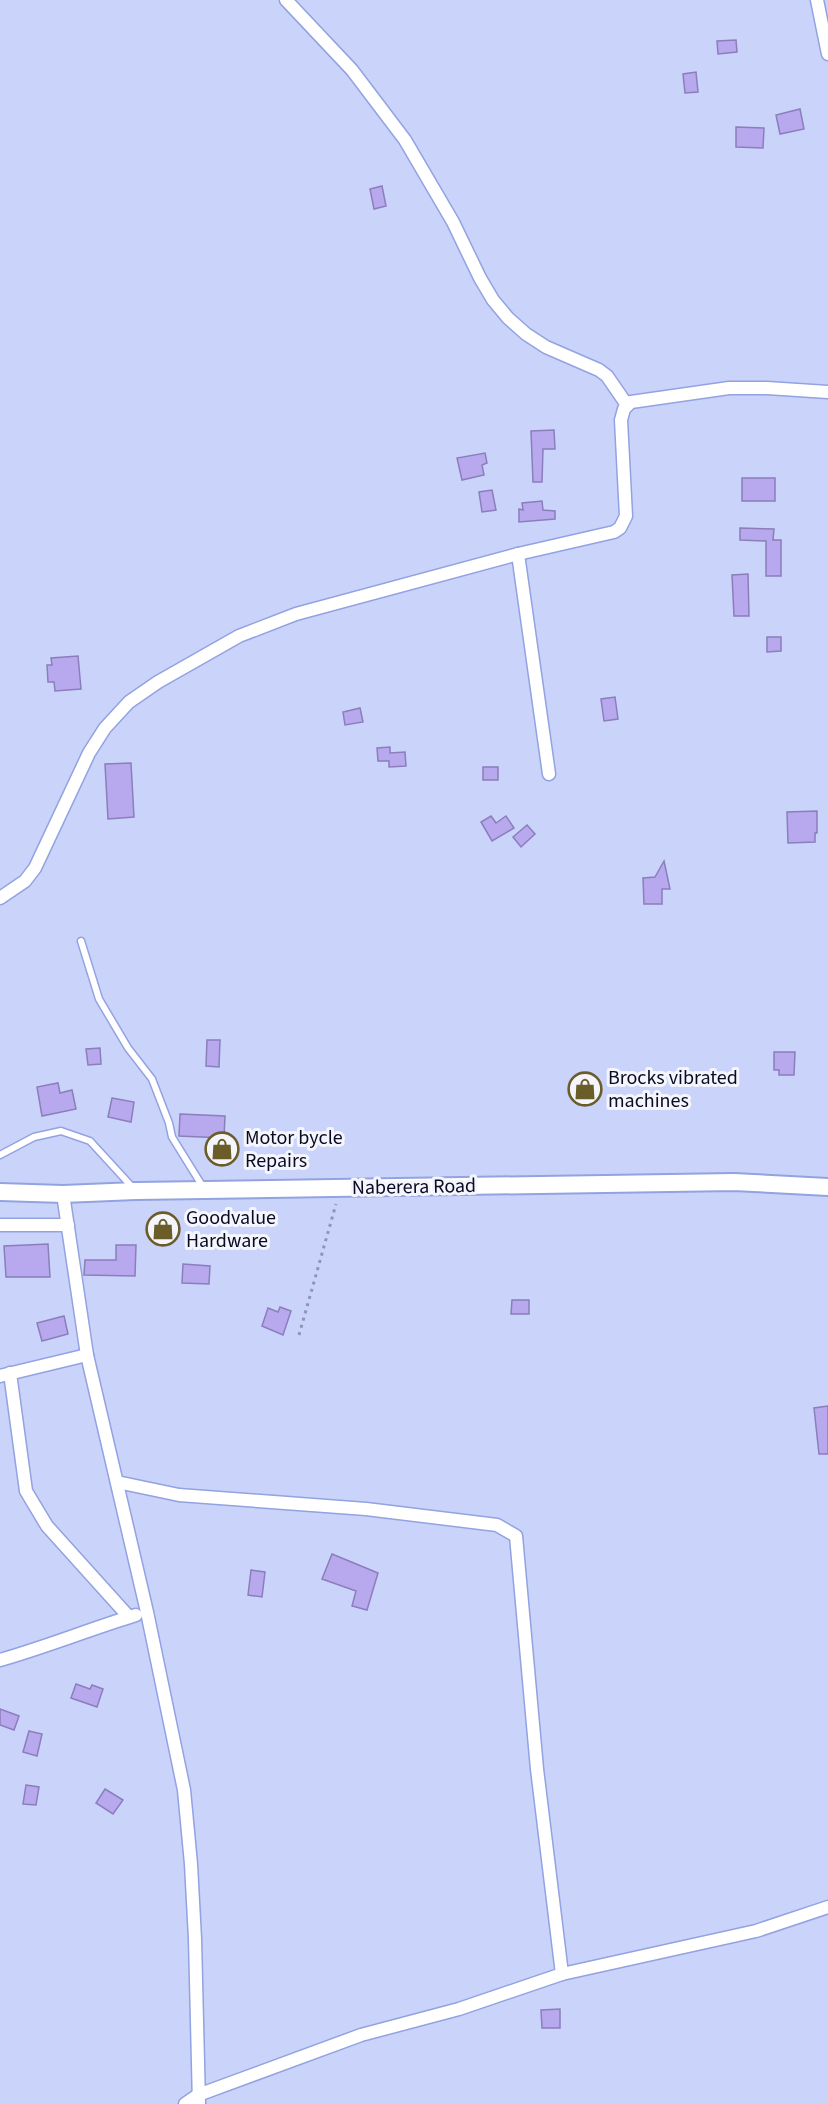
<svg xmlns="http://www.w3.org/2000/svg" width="828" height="2104" font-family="'Source Sans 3',sans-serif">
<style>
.building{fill:#b8a9ee;stroke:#8b7ebb;stroke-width:1.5}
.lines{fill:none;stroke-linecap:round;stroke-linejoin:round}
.lane-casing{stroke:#93a2e0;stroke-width:9}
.street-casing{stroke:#93a2e0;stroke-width:15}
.secondary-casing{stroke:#93a2e0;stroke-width:20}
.path{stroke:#8e96b8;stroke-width:3;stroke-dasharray:3 4.5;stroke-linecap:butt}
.lane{stroke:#fff;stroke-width:6}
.street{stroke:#fff;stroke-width:12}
.secondary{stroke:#fff;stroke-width:16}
.labels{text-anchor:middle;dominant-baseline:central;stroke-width:6;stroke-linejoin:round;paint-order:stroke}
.poi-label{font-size:20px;fill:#080b21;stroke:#f5f6fd;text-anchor:start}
.street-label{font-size:20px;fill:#080b21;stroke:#f5f6fd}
</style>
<rect width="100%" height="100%" fill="#cad4fb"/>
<g class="building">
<path d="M736,40l1,12 -19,2 -1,-13z"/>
<path d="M696,72l2,20 -13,1 -2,-19z"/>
<path d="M800,109l4,20 -24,5 -4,-19z"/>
<path d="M736,127l28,1 -1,20 -27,-1z"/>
<path d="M382,186l4,20 -12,3 -4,-20z"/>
<path d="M554,430l1,19h-12l-1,33h-9l-2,-51z"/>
<path d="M485,453l2,10 -5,2 2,10 -22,5 -5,-22z"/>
<rect x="742" y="478" width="33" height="23"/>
<path d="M492,490l4,20 -14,2 -3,-20z"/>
<path d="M542,501l1,9 12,1v8l-36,3v-13l4,1 -1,-7z"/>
<path d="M740,528l34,1 -1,11h8v36h-15v-35l-26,-1z"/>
<path d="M748,574l1,42h-15l-2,-41z"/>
<path d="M767,637h14v14l-14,1z"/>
<path d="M78,656l3,33 -26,2 -1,-9h-6l-1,-17h5l-1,-7z"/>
<path d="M615,697l3,22 -14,2 -3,-22z"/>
<path d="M360,708l3,14 -18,3 -2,-13z"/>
<path d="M390,747v6l15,-1 1,14 -17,1v-6h-11l-1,-13z"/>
<path d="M131,763l3,54 -26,2 -3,-55z"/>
<rect x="483" y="767" width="15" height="13"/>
<path d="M817,811v22h-2v9l-27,1 -1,-31z"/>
<path d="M491,816l5,7 10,-7 8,12 -22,13 -11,-19z"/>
<path d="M527,825l8,9 -14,13 -8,-10z"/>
<path d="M664,861l6,28h-8v15h-18l-1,-26 12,-1z"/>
<path d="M207,1040h13l-1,27 -13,-1z"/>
<path d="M100,1048l1,16 -13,1 -2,-16z"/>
<path d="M774,1052h21l-1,23h-15v-5h-5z"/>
<path d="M58,1083l2,10 12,-3 4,19 -34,7 -5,-29z"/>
<path d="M112,1098l22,4 -3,20 -23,-5z"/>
<path d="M180,1114l45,2 -1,22 -45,-2z"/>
<path d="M48,1244l2,33h-44l-2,-31z"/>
<path d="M116,1245h20l-1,31 -51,-1 1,-15h31z"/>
<path d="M183,1264l27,2 -1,18 -27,-1z"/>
<path d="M512,1300h17v14h-18z"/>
<path d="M280,1307l11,4 -8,24 -21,-9 6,-18 10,4z"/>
<path d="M64,1316l4,18 -26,7 -5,-18z"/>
<path d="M828,1406v48h-9l-5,-46z"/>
<path d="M332,1554l46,19 -11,37 -15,-4 4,-15 -34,-12z"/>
<path d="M251,1570l14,2 -3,25 -14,-2z"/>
<path d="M76,1684l14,5 2,-4 11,4 -6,18 -26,-9z"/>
<path d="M0,1709l19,7 -5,14 -14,-5z"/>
<path d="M29,1731l13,3 -5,22 -14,-4z"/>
<path d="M26,1785l13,2 -3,18 -13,-1z"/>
<path d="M105,1789l18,11 -10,14 -17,-11z"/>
<path d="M560,2009v19h-18l-1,-18z"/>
</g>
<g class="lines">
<g class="lane-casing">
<g id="lane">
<path d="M81,941l18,58 29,49 24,31 17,44 3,14 31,50"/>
<path d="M0,1155l34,-18 27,-6 29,10 44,48"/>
</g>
</g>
<g class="street-casing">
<g id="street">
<path d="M286,0l66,70 53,70 48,82 27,56 13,22 15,18 18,16 20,13 53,23 8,6 20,29"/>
<path d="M817,0l11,54"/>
<path d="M518,554l31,220"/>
<path d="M0,898l25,-17 10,-13 54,-115 16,-25 24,-26 29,-20 81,-46 57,-22 222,-60 96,-22 6,-4 6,-12 -5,-96 3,-11 7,-7 98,-14h38l61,4"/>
<path d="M63,1194l24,161 60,257 37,178 7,74 4,75 4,165"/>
<path d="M0,1225h68"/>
<path d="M10,1373l16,118 21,35 82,91"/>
<path d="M0,1376l87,-21"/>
<path d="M117,1482l62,13 187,14 131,16 19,11 21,233 25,205"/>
<path d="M0,1660c46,-13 90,-31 136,-45"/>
<path d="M185,2104l13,-9 163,-60 98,-26 103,-35 194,-43 72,-24"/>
</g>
</g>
<g class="secondary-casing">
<path id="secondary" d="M0,1192l63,2 73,-3 598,-9 94,5"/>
</g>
<path class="path" d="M299,1335l37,-131"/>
<use href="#lane" class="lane"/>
<use href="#street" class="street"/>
<use href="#secondary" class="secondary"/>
</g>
<defs>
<g id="shop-ring" transform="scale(1.725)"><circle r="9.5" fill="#f5f6fd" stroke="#6b5d2a" stroke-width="1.5"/><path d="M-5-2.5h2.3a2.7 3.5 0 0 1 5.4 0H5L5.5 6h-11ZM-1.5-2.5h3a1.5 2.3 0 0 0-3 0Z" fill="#6b5d2a"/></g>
</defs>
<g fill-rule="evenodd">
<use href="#shop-ring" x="585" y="1089"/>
<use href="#shop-ring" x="222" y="1149"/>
<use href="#shop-ring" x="163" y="1229"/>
</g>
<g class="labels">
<g class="poi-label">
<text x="608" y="1078">Brocks vibrated<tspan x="608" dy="23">machines</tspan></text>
<text x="245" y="1138">Motor bycle<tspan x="245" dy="23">Repairs</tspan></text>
<text x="186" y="1218">Goodvalue<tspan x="186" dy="23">Hardware</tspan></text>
</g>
<g class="street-label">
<text transform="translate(414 1187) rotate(-1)">Naberera Road</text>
</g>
</g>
</svg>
